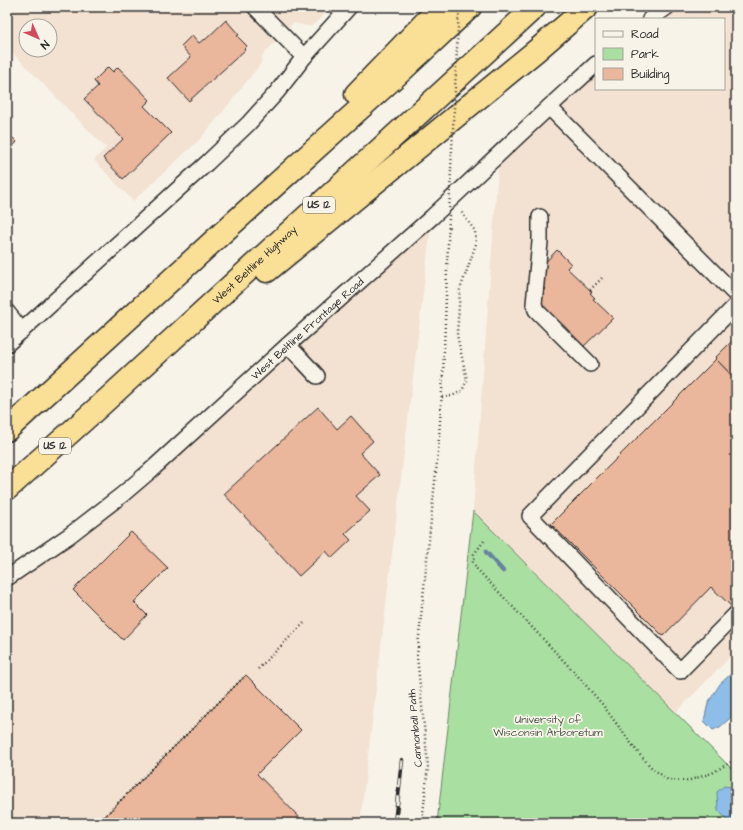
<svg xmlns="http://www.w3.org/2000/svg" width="743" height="830" font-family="'Architects Daughter',sans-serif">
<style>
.built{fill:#f3e1d1;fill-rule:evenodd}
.green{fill:#aadfa2;stroke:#6a8566}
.water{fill:#8dbde8;stroke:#66839c}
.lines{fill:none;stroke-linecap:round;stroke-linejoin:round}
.stream{stroke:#66839c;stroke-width:4.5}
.building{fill:#eab69c;stroke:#2b2b2b}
.minor-casing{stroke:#2b2b2b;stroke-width:18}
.highway-casing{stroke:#2b2b2b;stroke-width:25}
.path{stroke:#2b2b2b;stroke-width:2.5;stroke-dasharray:1 3;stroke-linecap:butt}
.minor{stroke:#f7f3e8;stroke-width:15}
.highway{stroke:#fadf96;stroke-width:22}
.rail-casing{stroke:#2b2b2b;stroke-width:4.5}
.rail{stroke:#f7f3e8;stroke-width:3;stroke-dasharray:9;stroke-linecap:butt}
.path-bridge{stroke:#2b2b2b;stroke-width:2.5;stroke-dasharray:1 3;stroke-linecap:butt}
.labels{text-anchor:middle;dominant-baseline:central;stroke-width:3.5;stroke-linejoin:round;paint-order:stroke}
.shield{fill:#f7f3e8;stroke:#686764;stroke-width:1}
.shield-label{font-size:10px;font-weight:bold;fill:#2b2b2b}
.street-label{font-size:11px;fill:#2b2b2b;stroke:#f7f3e8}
.park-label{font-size:11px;fill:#4b5849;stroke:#f7f3e8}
</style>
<rect width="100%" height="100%" fill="#f7f3e8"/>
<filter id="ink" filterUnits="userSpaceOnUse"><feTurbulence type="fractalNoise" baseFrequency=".025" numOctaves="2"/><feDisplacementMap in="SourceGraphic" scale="8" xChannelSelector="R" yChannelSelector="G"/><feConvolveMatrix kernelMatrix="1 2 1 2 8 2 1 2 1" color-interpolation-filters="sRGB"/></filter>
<g filter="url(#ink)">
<g class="built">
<path d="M7,7h324l-14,15 -6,4h-4l-14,-3 -31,33 -1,7 -36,46 -25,30 -67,62 -39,-41 12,-12 -99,-101zM26,26h24v24h-24z"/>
<path d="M667,7h69v644l-61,62 -202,-202 26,-356 97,-91v25h128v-70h-74z"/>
<path d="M432,217l-72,606h-353v-245l63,-43z"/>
</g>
<path class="green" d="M473,511l263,262v50h-299z"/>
<g class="water">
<path d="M736,669v44l-16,14 -7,3 -9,-9 4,-18 12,-19z"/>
<path d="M724,786l12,2v35h-6l-12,-13 -1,-18z"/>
</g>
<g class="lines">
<path class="stream" d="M486,552l17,19"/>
</g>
<g class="building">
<path d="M226,20l13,15 -2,1 10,10 -3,3 1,1 -56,51 -21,-23 23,-21 -10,-11 11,-11 7,8 5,-4 1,1z"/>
<path d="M108,67l5,5 5,-5 32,33 -6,6 27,27 -48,46 -20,-21 20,-19 -39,-40 14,-13 -4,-5z"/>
<path d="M7,132l10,10 -10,11z"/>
<path d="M557,250l14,14 -4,4 25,24 -2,1 5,5 -2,1 20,19 -31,30 -45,-45 1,-8 7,-6 -7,-7 2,-14z"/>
<path d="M736,337v43l-21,-22z"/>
<path d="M716,359l20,21v221l-5,5 -20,-19 -48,49 -112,-112z"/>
<path d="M318,407l19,22 14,-13 22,25 -13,12 20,22 -24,21 14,15 -25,23 6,6 -19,18 -6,-7 -27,25 -75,-82z"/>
<path d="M131,532l37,36 -34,34 13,13 -24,25 -50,-50z"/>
<path d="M246,675l55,55 -44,44 48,49h-207z"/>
</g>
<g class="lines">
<g class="minor-casing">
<g id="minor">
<path d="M255,7l49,50"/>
<path d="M650,19l17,-12"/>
<path d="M549,107l187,188"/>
<path d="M540,217v25l-6,62 2,6 54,54"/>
<path d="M736,305l-206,211 150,155 56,-57"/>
<path d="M7,312l15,19"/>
<path d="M7,344l200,-181 41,-39 29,-32 27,-35 45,-50"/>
<path d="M288,345l29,31"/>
<path id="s1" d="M7,578l63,-43 53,-41 27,-23 138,-126 144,-128 117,-110 47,-43"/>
</g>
</g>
<g class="highway-casing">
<g id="highway">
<path d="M356,94l84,-87"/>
<path d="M267,271l270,-221 50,-43"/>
<path d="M7,430l213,-195 177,-160 73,-68"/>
<path id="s2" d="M7,489l95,-85 433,-397"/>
</g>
</g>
<g class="path">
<path d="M590,290l12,-12"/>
<path d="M442,397l10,-1 10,-5 5,-11 -10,-45 3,-45 16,-46 -1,-13 -13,-18 -1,-3"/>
<path d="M484,541l-10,13 -1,8 4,7 100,106 25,29 37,50 13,14 16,12 19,1 25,-8 24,-14"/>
<path d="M258,669l46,-46"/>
<path d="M98,823l145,-145"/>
<path d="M422,823l6,-57 -11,-110 21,-204 5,-76"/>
</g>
<use href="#minor" class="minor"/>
<use href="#highway" class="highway"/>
<g class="rail-casing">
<path id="rail" d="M395,823l7,-63"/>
</g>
<use href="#rail" class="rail"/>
<path class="path-bridge" d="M443,376l7,-186 9,-183"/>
</g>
</g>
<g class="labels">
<g class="shield">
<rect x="303" y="197" width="32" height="16" rx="3"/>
<rect x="39" y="438" width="32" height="16" rx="3"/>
</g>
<g class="shield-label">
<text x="319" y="205">US 12</text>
<text x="55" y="446">US 12</text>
</g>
<g class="street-label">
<text stroke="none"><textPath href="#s2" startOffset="334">West Beltline Highway</textPath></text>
<text stroke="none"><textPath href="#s1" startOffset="391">West Beltline Frontage Road</textPath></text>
<text transform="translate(415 728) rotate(-95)">Cannonball Path</text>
</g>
<g class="park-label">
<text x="548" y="719">University of<tspan x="548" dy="13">Wisconsin Arboretum</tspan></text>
</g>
</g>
<rect width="743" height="830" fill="none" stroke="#f7f3e8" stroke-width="24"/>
<rect x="12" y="12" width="719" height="806" fill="none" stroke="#2b2b2b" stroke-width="1.5" filter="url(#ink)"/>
<rect x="595" y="18" width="130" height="72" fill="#f7f3e8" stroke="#a5a39c"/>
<rect x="603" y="31" width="20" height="6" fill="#f7f3e8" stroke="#a5a39c"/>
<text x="631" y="38" font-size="12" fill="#2b2b2b">Road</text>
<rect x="603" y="48" width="20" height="12" fill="#aadfa2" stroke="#a5a39c"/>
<text x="631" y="58" font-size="12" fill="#2b2b2b">Park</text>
<rect x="603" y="68" width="20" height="12" fill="#eab69c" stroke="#a5a39c"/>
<text x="631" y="78" font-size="12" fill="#2b2b2b">Building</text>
<g transform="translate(38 38) rotate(135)"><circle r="19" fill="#f7f3e8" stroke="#a5a39c"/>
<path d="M0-3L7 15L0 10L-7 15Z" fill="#d1495b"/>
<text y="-6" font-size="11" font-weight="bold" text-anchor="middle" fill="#2b2b2b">N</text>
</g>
</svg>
